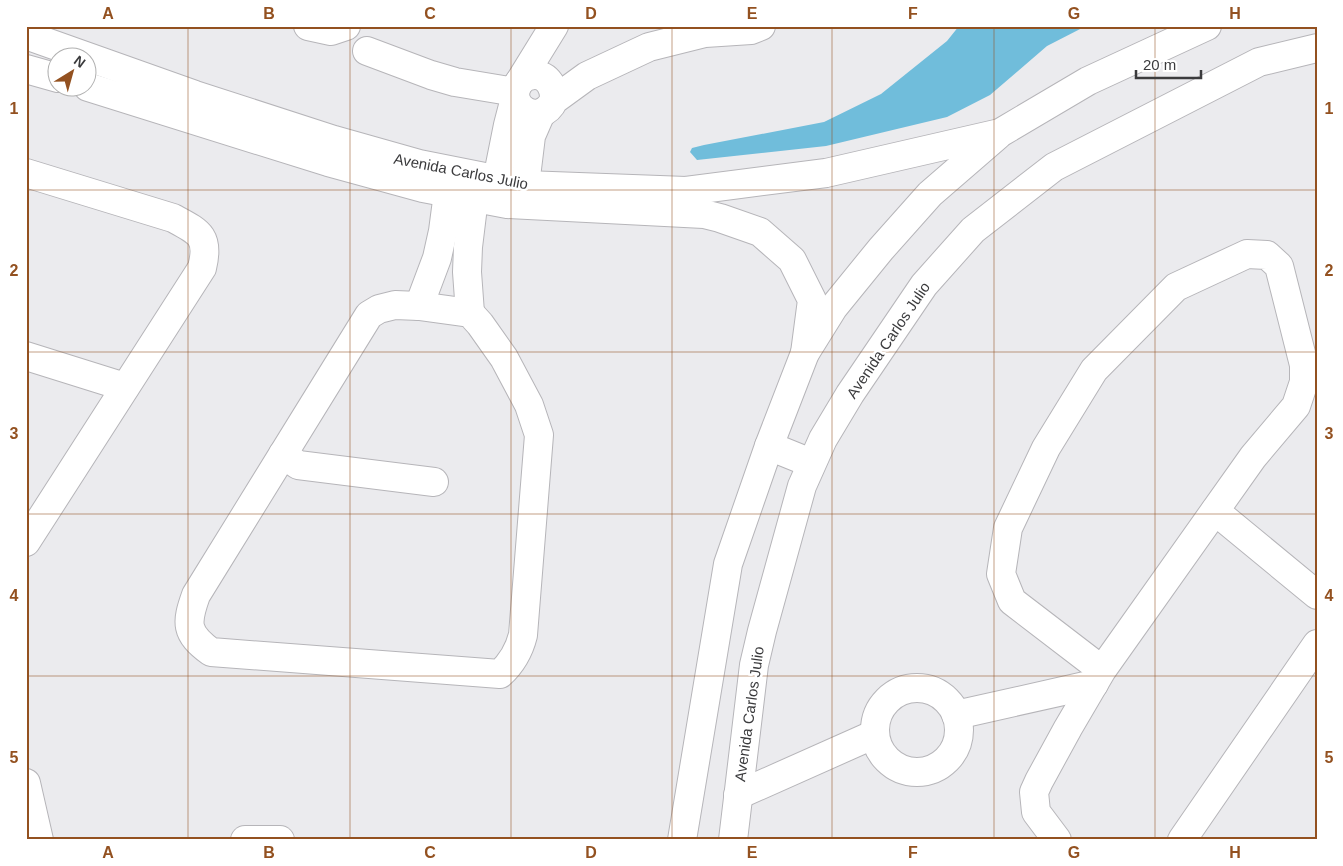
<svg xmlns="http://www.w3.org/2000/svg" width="1343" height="866" font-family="Helvetica,sans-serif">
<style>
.water{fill:#70bddb}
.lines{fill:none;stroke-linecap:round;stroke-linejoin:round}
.minor-casing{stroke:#b6b5b9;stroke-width:30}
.minor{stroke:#fff;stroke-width:28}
.grid{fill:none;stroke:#935120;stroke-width:1;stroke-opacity:0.55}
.labels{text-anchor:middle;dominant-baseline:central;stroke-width:5;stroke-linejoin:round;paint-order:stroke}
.street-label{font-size:15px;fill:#3b3b3d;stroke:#fff}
.neatline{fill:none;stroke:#935120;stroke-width:2}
.grid-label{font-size:16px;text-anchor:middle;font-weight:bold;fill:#935120}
</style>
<rect width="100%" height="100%" fill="#ebebee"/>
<path class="water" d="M959,26h127l-39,20 -57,49 -43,22 -121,29 -129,14 -7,-8 2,-4 12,-3 120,-23 57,-28 66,-53z"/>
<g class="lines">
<g class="minor-casing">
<g id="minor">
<path d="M308,26l23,5 15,-5"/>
<path d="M26,35l169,60 139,45 85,24 106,21 161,6 140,-18 174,-40 88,-52 119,-55"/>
<path d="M367,51l64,24 24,7 60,10"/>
<path d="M26,69l32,9"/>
<path d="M517,86l37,-60"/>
<path d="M88,87l240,75 95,26 84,16 197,10 16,4 40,14 32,28 20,40 -7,53"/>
<path d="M554,100c1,-12 -6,-25 -19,-25 -7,0 -13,3 -17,9 -13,24 23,44 36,16l33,-24 62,-29 56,-14 46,-3 10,-4"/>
<path d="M26,173l147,45c26,14 37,18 29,50l-176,274"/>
<path d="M497,180l11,-55 7,-27"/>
<path d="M525,185l6,-49 10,-23"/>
<path d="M395,305l24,1 51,7 10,11 24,34 25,47 10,30 -16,200c-4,16 -11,28 -23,39l-289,-22c-26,-19 -25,-29 -15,-57l173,-280 10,-6z"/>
<path d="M419,306l18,-48 6,-27 5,-38"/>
<path d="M470,313l-3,-41 1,-25 6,-49"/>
<path d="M26,356l99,31"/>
<path d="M769,446l42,17"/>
<path d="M283,454l15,11 136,17"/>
<path d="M1215,511l102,84"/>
<circle cx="917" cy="730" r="42"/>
<path d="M956,715l138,-31"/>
<path d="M26,783l13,57"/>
<path d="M738,795l137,-61"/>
<path d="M245,840h35"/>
<path d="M682,840l46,-276 41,-118 36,-93 28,-45 48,-59 49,-55 67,-58"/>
<path d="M733,840l21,-175 8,-34 40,-145 21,-47 27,-45 74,-109 49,-55 81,-63 205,-105 58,-14"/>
<path d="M1057,840l-21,-28 -2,-20 5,-11 29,-53 34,-58 151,-213 43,-51 8,-24v-17l-25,-99 -12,-11 -20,-1 -71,33 -82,83 -48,78 -38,80 -7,46 11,27 90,69"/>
<path d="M1182,840l135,-196"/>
</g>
</g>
<use href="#minor" class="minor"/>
</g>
<path class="grid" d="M188,26v814M350,26v814M511,26v814M672,26v814M832,26v814M994,26v814M1155,26v814M26,190h1291M26,352h1291M26,514h1291M26,676h1291"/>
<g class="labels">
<g class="street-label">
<text transform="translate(461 171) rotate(11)">Avenida Carlos Julio</text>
<text transform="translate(888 340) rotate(-56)">Avenida Carlos Julio</text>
<text transform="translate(749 714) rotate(-82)">Avenida Carlos Julio</text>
</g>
</g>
<rect width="1343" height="866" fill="none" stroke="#ffffff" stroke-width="55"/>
<g transform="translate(72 72) rotate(37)"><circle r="24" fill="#ffffff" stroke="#b1b1b1"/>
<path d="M0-4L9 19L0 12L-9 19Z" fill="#935120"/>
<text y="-8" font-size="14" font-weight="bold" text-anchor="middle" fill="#3b3b3d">N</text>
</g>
<path d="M1136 70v8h65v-8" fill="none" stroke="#3b3b3d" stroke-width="2.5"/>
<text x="1143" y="70" font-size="15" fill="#3b3b3d" stroke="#ffffff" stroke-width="4" paint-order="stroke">20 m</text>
<rect x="28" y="28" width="1288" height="810" class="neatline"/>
<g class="grid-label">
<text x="108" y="19">A</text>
<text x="269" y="19">B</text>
<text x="430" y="19">C</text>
<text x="591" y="19">D</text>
<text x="752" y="19">E</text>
<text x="913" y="19">F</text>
<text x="1074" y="19">G</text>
<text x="1235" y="19">H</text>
<text x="14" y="114">1</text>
<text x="1329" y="114">1</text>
<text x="14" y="276">2</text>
<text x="1329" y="276">2</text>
<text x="14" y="439">3</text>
<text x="1329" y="439">3</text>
<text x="14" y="601">4</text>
<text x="1329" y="601">4</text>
<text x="14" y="763">5</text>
<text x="1329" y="763">5</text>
<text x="108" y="858">A</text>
<text x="269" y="858">B</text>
<text x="430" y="858">C</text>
<text x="591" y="858">D</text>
<text x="752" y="858">E</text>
<text x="913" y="858">F</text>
<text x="1074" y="858">G</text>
<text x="1235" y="858">H</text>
</g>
</svg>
